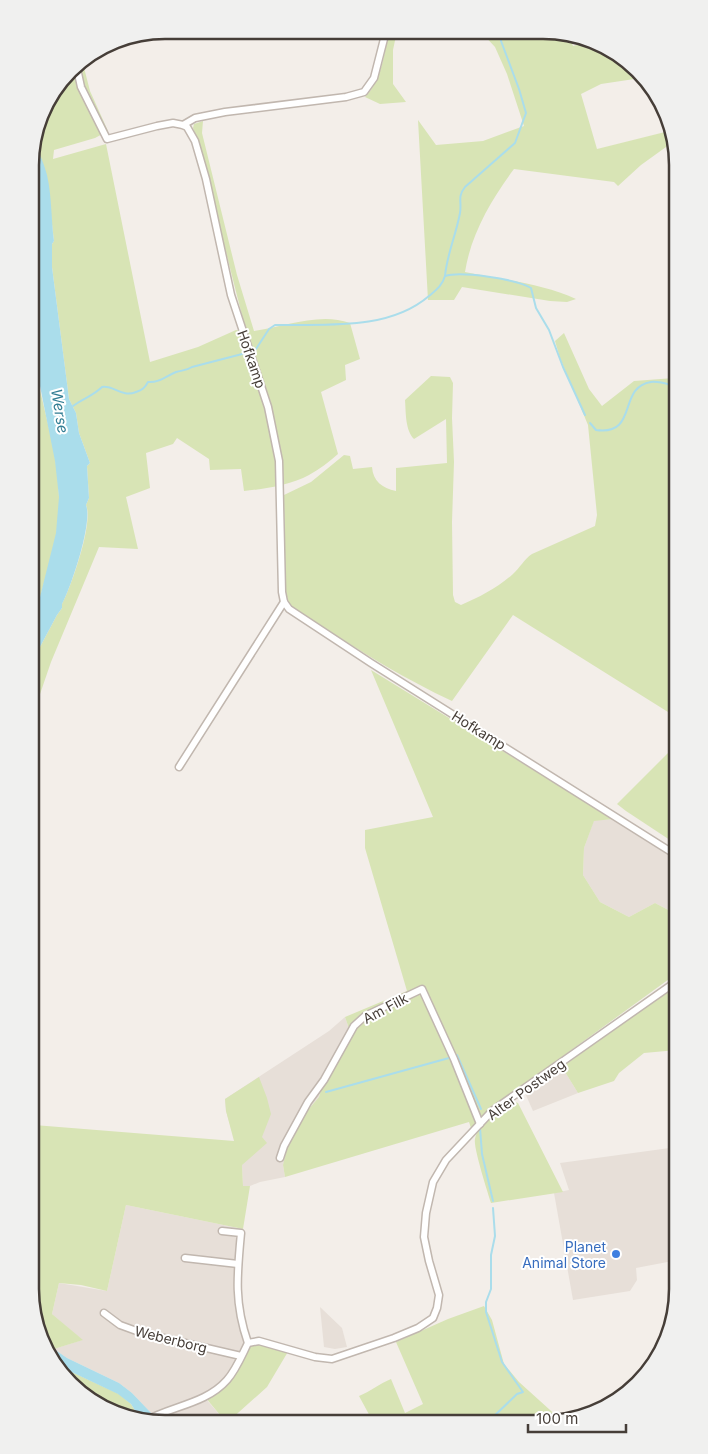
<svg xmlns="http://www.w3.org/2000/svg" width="708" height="1454" font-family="Inter,sans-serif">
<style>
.residential{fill:#e7dfd8}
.green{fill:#d8e4b5}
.water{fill:#aaddeb}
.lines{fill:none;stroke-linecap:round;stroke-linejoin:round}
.stream{stroke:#aaddeb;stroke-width:2}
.street-casing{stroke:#c1b7af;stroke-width:9}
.street{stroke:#fff;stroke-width:6}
.shop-dot{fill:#3f7fe0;stroke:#fff;stroke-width:2}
.labels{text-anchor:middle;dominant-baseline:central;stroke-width:4;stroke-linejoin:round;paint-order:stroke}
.street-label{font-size:14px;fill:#463e38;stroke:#fff}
.shop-label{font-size:14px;fill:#366cbe;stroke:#fff;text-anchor:end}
.water-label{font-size:15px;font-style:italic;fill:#337e94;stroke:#fff}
.rim{fill:none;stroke:#463e38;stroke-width:2.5}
</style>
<rect width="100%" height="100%" fill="#f3eee9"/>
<g class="residential">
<path d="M613,819l63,41v54l-21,-11 -26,14 -29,-15 -17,-27 1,-27 10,-28z"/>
<path d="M345,1017l7,20 -30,50 -3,10 -17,20 -19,48 2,12 -25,5 -10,4h-7l-1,-21 -16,-54 -1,-12 104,-68z"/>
<path d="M562,1067l16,26 -45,18 -8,-18z"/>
<path d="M677,1147l1,113 -42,8 1,12 -7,11 -57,9 -19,-107 15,-3 -9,-27z"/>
<path d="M126,1205l117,24 -4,71 9,43 -20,36 -23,19 20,23h-61l-5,-7h-7l-20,-21 -13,-10 -52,-25 -13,-9 28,-9 -30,-26 7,-31 48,8z"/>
<path d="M320,1307l22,21 5,19 -12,2 -11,-2z"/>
</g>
<g class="green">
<path d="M389,31h8l-4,19v34l13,18 -26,2 -15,-7c17,-17 19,-43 24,-66z"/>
<path d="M481,32l88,1 4,13 15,-4 44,22 9,14 -40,6 -20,10 16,55 76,-19v8l-7,9 -25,18 -23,21 -4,-4 -100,-13c-23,31 -43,65 -49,103 37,8 77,11 111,27l-9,3 -17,-1 -88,-14 -8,13h-26l-10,-180 18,25 47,-4 41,-15 -17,-52 -12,-27z"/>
<path d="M82,60l8,31 18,40 -13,7 -41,12 -1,9 53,-15 44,218 48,-15 38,-17 10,1 -49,-193 -4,-10 1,-4 9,-3 -1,12 35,142 17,56c31,-4 65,-19 96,-8l10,36 -15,6 1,15 -25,12 17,62c-9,8 -18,15 -29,21 -18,10 -45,14 -65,16l-3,-22 -31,1 -1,-11 -32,-21 -4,6 -27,9 4,35 -24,9 12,52 -39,-2 -48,115 -12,35 -6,8v-45l24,-45 5,-7v-4c9,-17 32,-82 24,-99l3,-7 -2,-32 3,-3 -11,-30 -3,-20 -7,-14 -17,-132v-23l2,-3 -8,-67 -12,-35 10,-34 32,-41z"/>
<path d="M564,333l25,56 13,17 32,-25 40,-3 2,339 -163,-102 -61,86c-45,-21 -88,-47 -130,-75 -9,-6 -22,-11 -29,-18 -5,-5 -6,-12 -8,-18l-1,-95 27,-13 33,-27 6,1 3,13 19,-2c1,14 10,21 24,24v-23l51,-5 -1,-44 -32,20c-9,-9 -8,-27 -9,-39l26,-24 19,1 3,6 -1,35 2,44 -2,60 1,73 2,7 6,3c19,-8 36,-17 52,-31 7,-6 11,-15 19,-20l63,-28 2,-11 -9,-90 -28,-67 -5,-17z"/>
<path d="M32,346c6,50 26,100 27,151 2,37 -13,76 -22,112l-4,8z"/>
<path d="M371,670l242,149 -19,2 -10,27 -1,27 17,27 29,15 26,-14 21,11v60l-183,133 -22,21 -2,-6 -184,55 -2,-12 4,-17 15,-31 17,-20 3,-10 30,-50 -7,-20 62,-26 -42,-143v-18l68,-13z"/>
<path d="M676,745v99l-50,-33 -9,-7z"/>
<path d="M677,985v65l-33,3 -25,20 -5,8 -36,12 -16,-26z"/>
<path d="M259,1077l8,21 4,16 -9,23 5,6 -25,22 1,21h7l-7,43 -117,-24 -19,86 -26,-6 -22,-2 -7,31 31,26 -29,9c-12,-10 -15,-24 -19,-37l-1,-187 200,16 -8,-30 -1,-12z"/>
<path d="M512,1101l6,2 45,89 -72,11c-3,-10 -18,-56 -16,-64 3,-15 23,-31 37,-38z"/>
<path d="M484,1306l8,14 12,44 15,18 41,37 -188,1 -13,-24c12,-5 20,-12 32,-17l14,34 18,-9 -27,-62 52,-23z"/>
<path d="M259,1341l30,9 -22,37 -38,34h-4l-20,-24 23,-18 20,-36z"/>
<path d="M61,1367l58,27 12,10 10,16 -2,1 -63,-31z"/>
</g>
<g class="water">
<path d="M34,139c4,12 10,24 13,36 5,22 4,44 7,66l-2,3v23l17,132 7,14 3,20 11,30 -3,3 2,32 -3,7c7,17 -15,82 -24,99v4l-5,7 -24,45v-43l4,-8 19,-76 3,-36 -4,-36 -23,-115 -1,-198z"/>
<path d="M35,1312l8,24 8,11 16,11 52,25 13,10 20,21 -11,6 -10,-16 -13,-10 -57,-27 -26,-43z"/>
</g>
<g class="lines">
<g class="stream">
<path d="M445,276c2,-22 11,-41 15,-63 2,-11 -3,-16 5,-26l50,-44 11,-30 -7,-24 -18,-48v-3l3,-6"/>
<path d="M256,349l13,-20 6,-4c51,-1 113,6 154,-29 7,-6 13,-10 16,-20 16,-5 71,3 86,12l5,20 13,22 14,37 22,48"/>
<path d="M73,406c9,-7 20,-10 29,-19 12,-2 20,11 34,5 6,-2 9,-4 12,-10 11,1 18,-6 28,-10 6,-2 10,-1 16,-5l54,-14"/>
<path d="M590,423l6,7c43,6 21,-43 55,-48 8,-1 16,2 23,4"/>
<path d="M457,1055l24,54"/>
<path d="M326,1092l123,-34"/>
<path d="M480,1128l2,26 11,47"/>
<path d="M490,1420l27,-26 6,-2 -21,-30 -16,-50v-10l5,-13v-34l4,-19 -2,-28"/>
</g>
<g class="street-casing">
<g id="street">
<path d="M76,64l5,23 26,52 50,-13 16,-3 10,2 4,2 8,14 11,38 25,116 37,112 11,54 3,131 2,10 5,7 82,54 305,192"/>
<path d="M183,125l12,-7 30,-6 121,-15 18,-5 10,-14 12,-47"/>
<path d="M179,767l105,-165"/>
<path d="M280,1158l4,-12 24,-44 16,-22 30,-54 11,-10 57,-27 32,70 26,65"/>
<path d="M222,1231l19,2c-4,42 -7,70 7,110"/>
<path d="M185,1258l53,6"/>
<path d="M104,1313l16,12 22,8 99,23"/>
<path d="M145,1421c26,-15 61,-17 82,-41 9,-10 15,-25 21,-37l11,-2 56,16 17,2 62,-21 24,-10 15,-10 4,-10 2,-13 -10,-34 -5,-24 2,-24 7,-31 13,-22 46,-49 185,-130"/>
</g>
</g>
<use href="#street" class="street"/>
</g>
<circle class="shop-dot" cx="616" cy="1254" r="5"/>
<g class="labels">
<g class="street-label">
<text transform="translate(252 359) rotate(71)">Hofkamp</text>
<text transform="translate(479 730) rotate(32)">Hofkamp</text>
<text transform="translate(385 1008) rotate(-28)">Am Filk</text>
<text transform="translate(526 1089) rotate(-36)">Alter Postweg</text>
<text transform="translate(171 1339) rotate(14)">Weberborg</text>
</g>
<g class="shop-label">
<text x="606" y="1246">Planet<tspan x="606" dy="16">Animal Store</tspan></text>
</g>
<g class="water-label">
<text transform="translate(60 411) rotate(81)">Werse</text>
</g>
</g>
<path d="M0 0H708V1454H0ZM165 39H543A126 126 0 0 1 669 165V1289A126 126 0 0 1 543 1415H165A126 126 0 0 1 39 1289V165A126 126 0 0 1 165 39Z" fill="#f0f0ef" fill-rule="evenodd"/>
<path class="rim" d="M165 39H543A126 126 0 0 1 669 165V1289A126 126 0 0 1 543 1415H165A126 126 0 0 1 39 1289V165A126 126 0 0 1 165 39Z"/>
<path d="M528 1424v8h98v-8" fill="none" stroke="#463e38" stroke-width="2.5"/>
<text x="536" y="1424" font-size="15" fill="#463e38" stroke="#ffffff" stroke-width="4" paint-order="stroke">100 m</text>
</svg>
